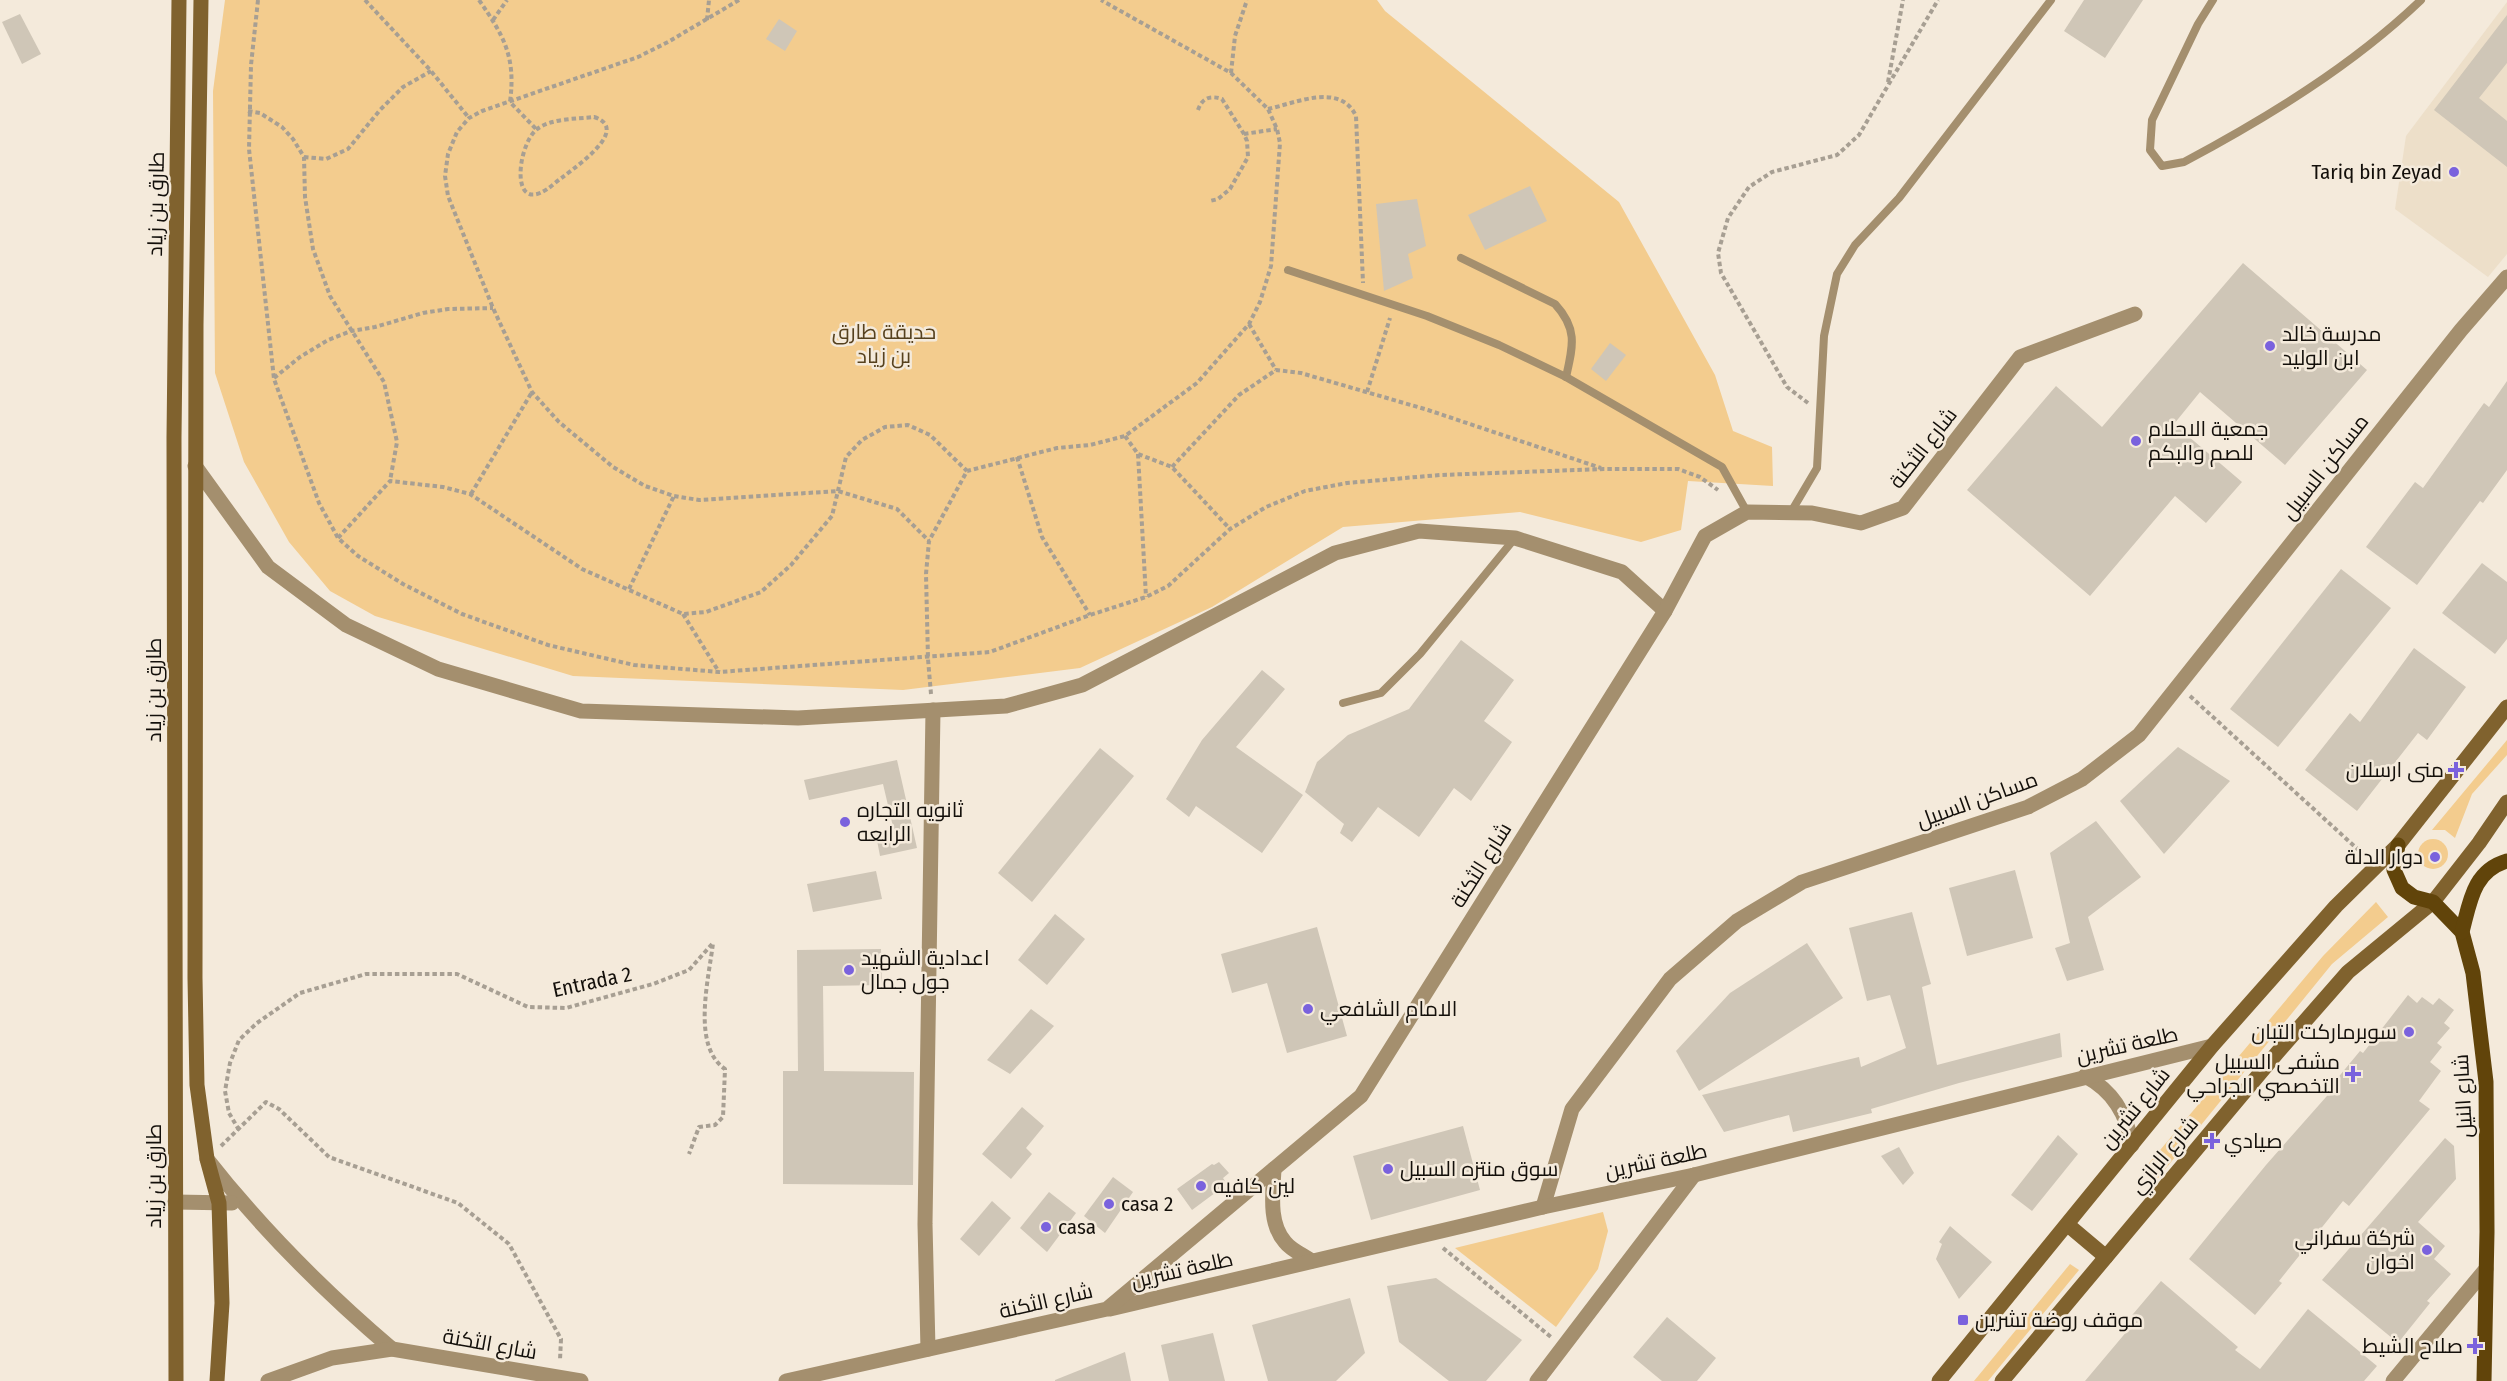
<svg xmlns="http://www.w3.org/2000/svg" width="2507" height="1381" font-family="'Fira Sans Condensed',Cairo,sans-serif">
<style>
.built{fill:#eddfc9}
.green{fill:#f3cc8e}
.building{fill:#cfc6b7}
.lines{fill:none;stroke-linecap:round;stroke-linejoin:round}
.path{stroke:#a79f93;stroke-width:4;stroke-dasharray:4.5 3;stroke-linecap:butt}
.lane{stroke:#a48f6e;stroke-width:8}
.street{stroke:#a48f6e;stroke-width:15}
.secondary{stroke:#80622e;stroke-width:15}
.primary{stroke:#61440a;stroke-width:15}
.poi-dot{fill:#7a62dd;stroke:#f4eadb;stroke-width:2}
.labels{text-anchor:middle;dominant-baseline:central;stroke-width:5;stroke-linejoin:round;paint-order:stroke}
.poi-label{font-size:21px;fill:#130f0a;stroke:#f4eadb;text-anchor:start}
.street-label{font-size:21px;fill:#130f0a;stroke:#f4eadb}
.park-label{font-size:21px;fill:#56411e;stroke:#f4eadb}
</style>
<rect width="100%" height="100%" fill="#f4eadb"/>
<path class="built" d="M2507,2v252l-19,23 -93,-68 11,-73z"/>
<g class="green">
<path d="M225,0h1152l8,11 234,191 96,173 18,56 39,16 1,39 -85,-5 -7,49 -40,12 -121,-30 -177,15 -131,80 -132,61 -177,22 -330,-14 -198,-60 -45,-25 -41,-49 -45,-80 -29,-89 -2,-282z"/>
<path d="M2507,740v15l-35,39 -17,44 -10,-8h-13z"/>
<circle cx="2433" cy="854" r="15"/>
<path d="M2376,902l12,15 -56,47 -174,214 -13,-10 178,-212z"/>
<path d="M1603,1212l5,19 -10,38 -42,58 -101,-79z"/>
<path d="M2070,1264l9,6 -91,111h-14z"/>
</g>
<g class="building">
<path d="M2084,0h59l-38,58 -41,-27z"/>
<path d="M20,14l21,40 -19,10 -20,-42z"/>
<path d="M2507,15v48l-28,35 28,23v46l-73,-57z"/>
<path d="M779,19l18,12 -12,20 -19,-12z"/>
<path d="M1530,186l17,35 -62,29 -17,-35z"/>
<path d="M1417,199l9,47 -18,8 5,24 -29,13 -8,-87z"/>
<path d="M2243,263l124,107 -82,95 -85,-73 -26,32 68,58 -36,41 -31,-27 -85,100 -123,-106 89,-104 46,41z"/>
<path d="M1610,343l16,12 -20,26 -15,-12z"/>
<path d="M2507,381v89l-24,33 -3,-2 -63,84 -51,-38 49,-65 8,6 61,-85 5,4z"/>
<path d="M2482,563l25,19v57l-12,15 -53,-41z"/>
<path d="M2341,569l50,39 -113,139 -48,-38z"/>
<path d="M1461,640l53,40 -30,41 28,21 -41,59 -17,-13 -35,49 -41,-30 -26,35 -12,-9 4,-9 -39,-32 12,-30 31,-27 61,-26z"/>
<path d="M2414,648l52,39 -39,53 -9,-7 -61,78 -52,-41 45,-57 10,9z"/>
<path d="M1262,670l23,19 -49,58 67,48 -41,58 -66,-47 -7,11 -23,-18 36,-59z"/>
<path d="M2178,747l52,34 -66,73 -44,-53z"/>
<path d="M1100,748l34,28 -102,126 -34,-29z"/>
<path d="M897,760l20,88 -37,8 -4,-21 18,-4 -11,-47 -74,16 -5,-20z"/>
<path d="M2096,821l45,56 -53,40 16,53 -37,11 -12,-33 15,-5 -20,-90z"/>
<path d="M2015,870l18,68 -66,18 -18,-68z"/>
<path d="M876,871l6,28 -69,13 -6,-28z"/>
<path d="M1912,912l19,72 -9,3 15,78 123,-32 2,24 -103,26 -88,26 1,4 -79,19 -4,-17 -65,17 -22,-37 157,-38 2,10 45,-19 -16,-53 -23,6 -18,-73z"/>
<path d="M1055,914l30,25 -38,46 -29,-25z"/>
<path d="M1317,927l30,109 -60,17 -20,-70 -35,10 -11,-39z"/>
<path d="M1807,943l36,55 -144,93 -23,-40 54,-58z"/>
<path d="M881,949l1,36 -59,1 1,85 90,1 -1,113 -130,-1v-113h15l-1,-121z"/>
<path d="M2408,995l9,8 5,-6 11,8 6,-7 15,12 -10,13 6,5 -13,15 5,4 -12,15 11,9 -22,30 11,8 -81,97 -6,-5 -64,80 3,2 -27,32 -66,-56 77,-94 68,-77 -3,-2 29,-35 3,2z"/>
<path d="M1031,1009l23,17 -44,48 -23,-14z"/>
<path d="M1022,1107l22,19 -18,22 6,6 -21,25 -29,-25z"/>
<path d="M1463,1126l17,64 -109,30 -18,-64z"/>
<path d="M2058,1135l20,19 -46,57 -21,-16z"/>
<path d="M2445,1138l9,8 2,33 -38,43 27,24 -11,13 17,15 -24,27 3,2 -32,40 -76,-63z"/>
<path d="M1899,1147l15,26 -11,12 -22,-29z"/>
<path d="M1219,1162l10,11 -6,5 4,6 -35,26 -15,-21 35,-25 2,1z"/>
<path d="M1113,1177l20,15 -28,41 -21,-17z"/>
<path d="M1049,1192l27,21 -29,39 -27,-24z"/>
<path d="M992,1201l19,17 -32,38 -19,-17z"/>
<path d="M1950,1226l42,36 -33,37 -23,-40 6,-15 -3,-2z"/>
<path d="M1436,1278l86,62 -36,41h-37l-50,-39 -12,-56z"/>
<path d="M2161,1281l77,66 -3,3 25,19 48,-60 69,57 -13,15h-279l48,-57 -5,-4z"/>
<path d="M1350,1298l15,55 -29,28h-68l-16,-56z"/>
<path d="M1667,1317l49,41 -19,23h-35l-29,-24z"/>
<path d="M1213,1333l12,48h-56l-8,-36z"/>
<path d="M1125,1352l6,29h-76v-1z"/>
</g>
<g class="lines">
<g class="path">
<path d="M258,0l-7,65 -2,84 25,230 45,124 19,35 20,18 45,28 59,30 86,31 86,20 85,7 271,-20 100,-37 56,-18 22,-11 62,-57 36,-22 39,-16 42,-8 93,-8 164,-6h74l22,8 18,13"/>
<path d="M365,0l66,71 38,47"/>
<path d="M479,0c25,36 37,57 31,102l27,28"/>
<path d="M739,0l-71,42 -30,15 -156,54 -13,7 -12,14 -9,22 -3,22 3,20 45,112 39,84 27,30 54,45 32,19 29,10 25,4 139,-9 59,18 32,32"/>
<path d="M493,20l14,-20"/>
<path d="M707,20l2,-20"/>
<path d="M1231,73l4,-37 12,-36"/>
<path d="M1888,82l15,-82"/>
<path d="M1268,109c28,-6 72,-27 88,7l7,167"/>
<path d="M1198,110c4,-12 12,-15 24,-11l22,35 3,7 1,16 -18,32 -12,10 -8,2"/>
<path d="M248,111l12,2 22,14 11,12 11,18 1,40 8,52 17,47 54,86 13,60 -7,39"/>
<path d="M594,117c40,13 -26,55 -39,66 -46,40 -39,-35 -19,-53 14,-12 41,-11 58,-13z"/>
<path d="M1244,134l33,-5"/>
<path d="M304,157l22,2 22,-10 32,-39 23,-23 28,-16"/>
<path d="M1249,324l27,46"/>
<path d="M274,378l26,-21 28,-17 23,-9 24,-4 48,-14 25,-4 45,-1"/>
<path d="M1367,392l23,-74"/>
<path d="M1808,403l-21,-16 -66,-114 -3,-20 10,-35 21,-31 23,-15 65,-17 22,-20 79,-135"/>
<path d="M1125,436l13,18 34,13 58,62"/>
<path d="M1138,454l8,143"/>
<path d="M1017,457l25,80 48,78"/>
<path d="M1172,467l67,-72 37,-25 25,3 127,37 173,58"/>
<path d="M471,494l61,-102"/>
<path d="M338,538l52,-57 53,6 27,7 112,75 101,45 23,-2 55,-20 30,-27 41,-49 14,-59 16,-17 23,-13 23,-2 22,10 37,36"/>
<path d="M629,589l45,-93"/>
<path d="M683,614l36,58"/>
<path d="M931,694l-3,-35 -2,-85 3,-33 38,-70 90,-23 33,-3 35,-9 72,-53 52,-59 11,-22 11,-36 9,-123 -3,-14 -9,-20 -37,-36 -130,-73"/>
<path d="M2190,696l174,159"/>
<path d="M239,1130l-10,-17 -4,-22 5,-28 9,-23 18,-17 43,-30 66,-19h91l71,33 38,1 87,-24 36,-14 24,-27c-4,35 -22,103 12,126l-2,48 -8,8 -16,2 -10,27"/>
<path d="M221,1146l45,-44 13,7 50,48 129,46 51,41 52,95 -1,21"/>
<path d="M1443,1248l108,89"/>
</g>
<g class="lane">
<path d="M2213,0l-15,24 -46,96 -2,30 12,16 22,-4c84,-45 168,-96 237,-162"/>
<path d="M1461,258l94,46c23,25 18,42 11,73"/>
<path d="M1288,270l139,46 72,29 67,32 156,90 25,45"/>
<path d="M1791,512l26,-44 7,-132 13,-62 18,-29 44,-47 152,-198"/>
<path d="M1343,703l38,-10 39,-39 95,-116"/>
</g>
<g class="street">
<path d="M195,466l73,101 78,58 92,44 143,42 217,7 208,-12 76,-21 253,-132 84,-22 96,7 107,34 43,39"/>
<path d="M2085,1076c28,15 42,38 47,69"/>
<path d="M207,1159c54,69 118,133 185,190"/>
<path d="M1274,1169c-1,23 -6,54 11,73 6,8 18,13 27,19"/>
<path d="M175,1202l57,1"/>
<path d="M1543,1207l29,-98 98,-130 67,-58 65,-39 226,-75 54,-28 57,-44 322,-405 46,-53"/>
<path d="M1110,1309l433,-102 151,-32 518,-129"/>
<path d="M928,1349l-3,-125 8,-514"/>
<path d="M268,1381l64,-23 60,-9 189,32"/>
<path d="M786,1381l321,-72 254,-213 304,-485 40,-75 42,-24 65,1 49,10 42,-15 117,-151 115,-43"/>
<path d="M1537,1381l157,-206"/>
<path d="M2393,1381l93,-112"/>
</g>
<g class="secondary">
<path d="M201,0l-5,325 -1,653 2,107 10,74 12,44 3,100 -5,78"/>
<path d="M2068,1225l38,32"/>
<path d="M176,1381l-2,-943 5,-438"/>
<path d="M1939,1381l273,-335 124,-140 62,-61 109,-138"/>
<path d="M2002,1381l275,-328 71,-81 85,-70 46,-59 28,-41"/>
</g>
<g class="primary">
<path d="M2398,845l-4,25 8,18 12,9 19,5 29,30 11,41 13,109 1,150 -3,149"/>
<path d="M2462,932c8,-30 11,-61 45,-71"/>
</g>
</g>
<g class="poi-dot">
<circle cx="2454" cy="172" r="6"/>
<circle cx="2270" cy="346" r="6"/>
<circle cx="2136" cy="441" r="6"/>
<path d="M2453 761h6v6h6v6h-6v6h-6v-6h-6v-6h6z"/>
<circle cx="845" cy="822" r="6"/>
<circle cx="2435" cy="857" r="6"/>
<circle cx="849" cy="970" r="6"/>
<circle cx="1308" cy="1009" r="6"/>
<circle cx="2409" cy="1032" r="6"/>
<path d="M2350 1065h6v6h6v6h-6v6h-6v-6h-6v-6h6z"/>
<path d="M2209 1132h6v6h6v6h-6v6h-6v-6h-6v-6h6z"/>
<circle cx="1388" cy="1169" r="6"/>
<circle cx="1201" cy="1186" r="6"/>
<circle cx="1109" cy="1204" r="6"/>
<circle cx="1046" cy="1227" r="6"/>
<circle cx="2427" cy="1250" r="6"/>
<rect x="1957" y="1314" width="12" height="12" rx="3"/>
<path d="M2472 1337h6v6h6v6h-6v6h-6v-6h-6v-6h6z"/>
</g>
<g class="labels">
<g class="poi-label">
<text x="2442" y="172" text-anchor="end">Tariq bin Zeyad</text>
<text x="2282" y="334">مدرسة خالد<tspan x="2282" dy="24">ابن الوليد</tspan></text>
<text x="2148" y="429">جمعية الاحلام<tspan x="2148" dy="24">للصم والبكم</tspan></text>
<text x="2444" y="770" text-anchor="end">منى ارسلان</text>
<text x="857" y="810">ثانويه التجاره<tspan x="857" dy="24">الرابعه</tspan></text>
<text x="2423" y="857" text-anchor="end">دوار الدلة</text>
<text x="861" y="958">اعدادية الشهيد<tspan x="861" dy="24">جول جمال</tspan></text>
<text x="1320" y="1009">الامام الشافعي</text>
<text x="2397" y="1032" text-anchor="end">سوبرماركت التبان</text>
<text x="2340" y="1062" text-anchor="end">مشفى السبيل<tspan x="2340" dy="24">التخصصي الجراحي</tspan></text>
<text x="2224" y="1141">صيادي</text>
<text x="1400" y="1169">سوق منتزه السبيل</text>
<text x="1213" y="1186">لين كافيه</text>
<text x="1121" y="1204">casa 2</text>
<text x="1058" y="1227">casa</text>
<text x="2415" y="1238" text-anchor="end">شركة سفراني<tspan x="2415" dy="24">اخوان</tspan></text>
<text x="1975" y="1320">موقف روضة تشرين</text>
<text x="2463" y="1346" text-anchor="end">صلاح الشيط</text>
</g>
<g class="street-label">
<text transform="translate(156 204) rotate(-89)">طارق بن زياد</text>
<text transform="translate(1923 448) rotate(-52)">شارع الثكنة</text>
<text transform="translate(2325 467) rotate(-52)">مساكن السبيل</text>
<text transform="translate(154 690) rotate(-90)">طارق بن زياد</text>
<text transform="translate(1977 800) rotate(-20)">مساكن السبيل</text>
<text transform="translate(1481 865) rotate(-58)">شارع الثكنة</text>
<text transform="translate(592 982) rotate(-12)">Entrada 2</text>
<text transform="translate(2127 1045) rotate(-13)">طلعة تشرين</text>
<text transform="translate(2463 1096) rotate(-93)">شارع النيل</text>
<text transform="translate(2135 1108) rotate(-51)">شارع تشرين</text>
<text transform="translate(2164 1155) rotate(-50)">شارع الرازي</text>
<text transform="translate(1656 1161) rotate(-12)">طلعة تشرين</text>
<text transform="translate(154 1176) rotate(-90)">طارق بن زياد</text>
<text transform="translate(1182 1270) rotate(-13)">طلعة تشرين</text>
<text transform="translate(1046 1301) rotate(-13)">شارع الثكنة</text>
<text transform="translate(490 1344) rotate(10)">شارع الثكنة</text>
</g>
<g class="park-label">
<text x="884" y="332">حديقة طارق<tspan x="884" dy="24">بن زياد</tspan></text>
</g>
</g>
</svg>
